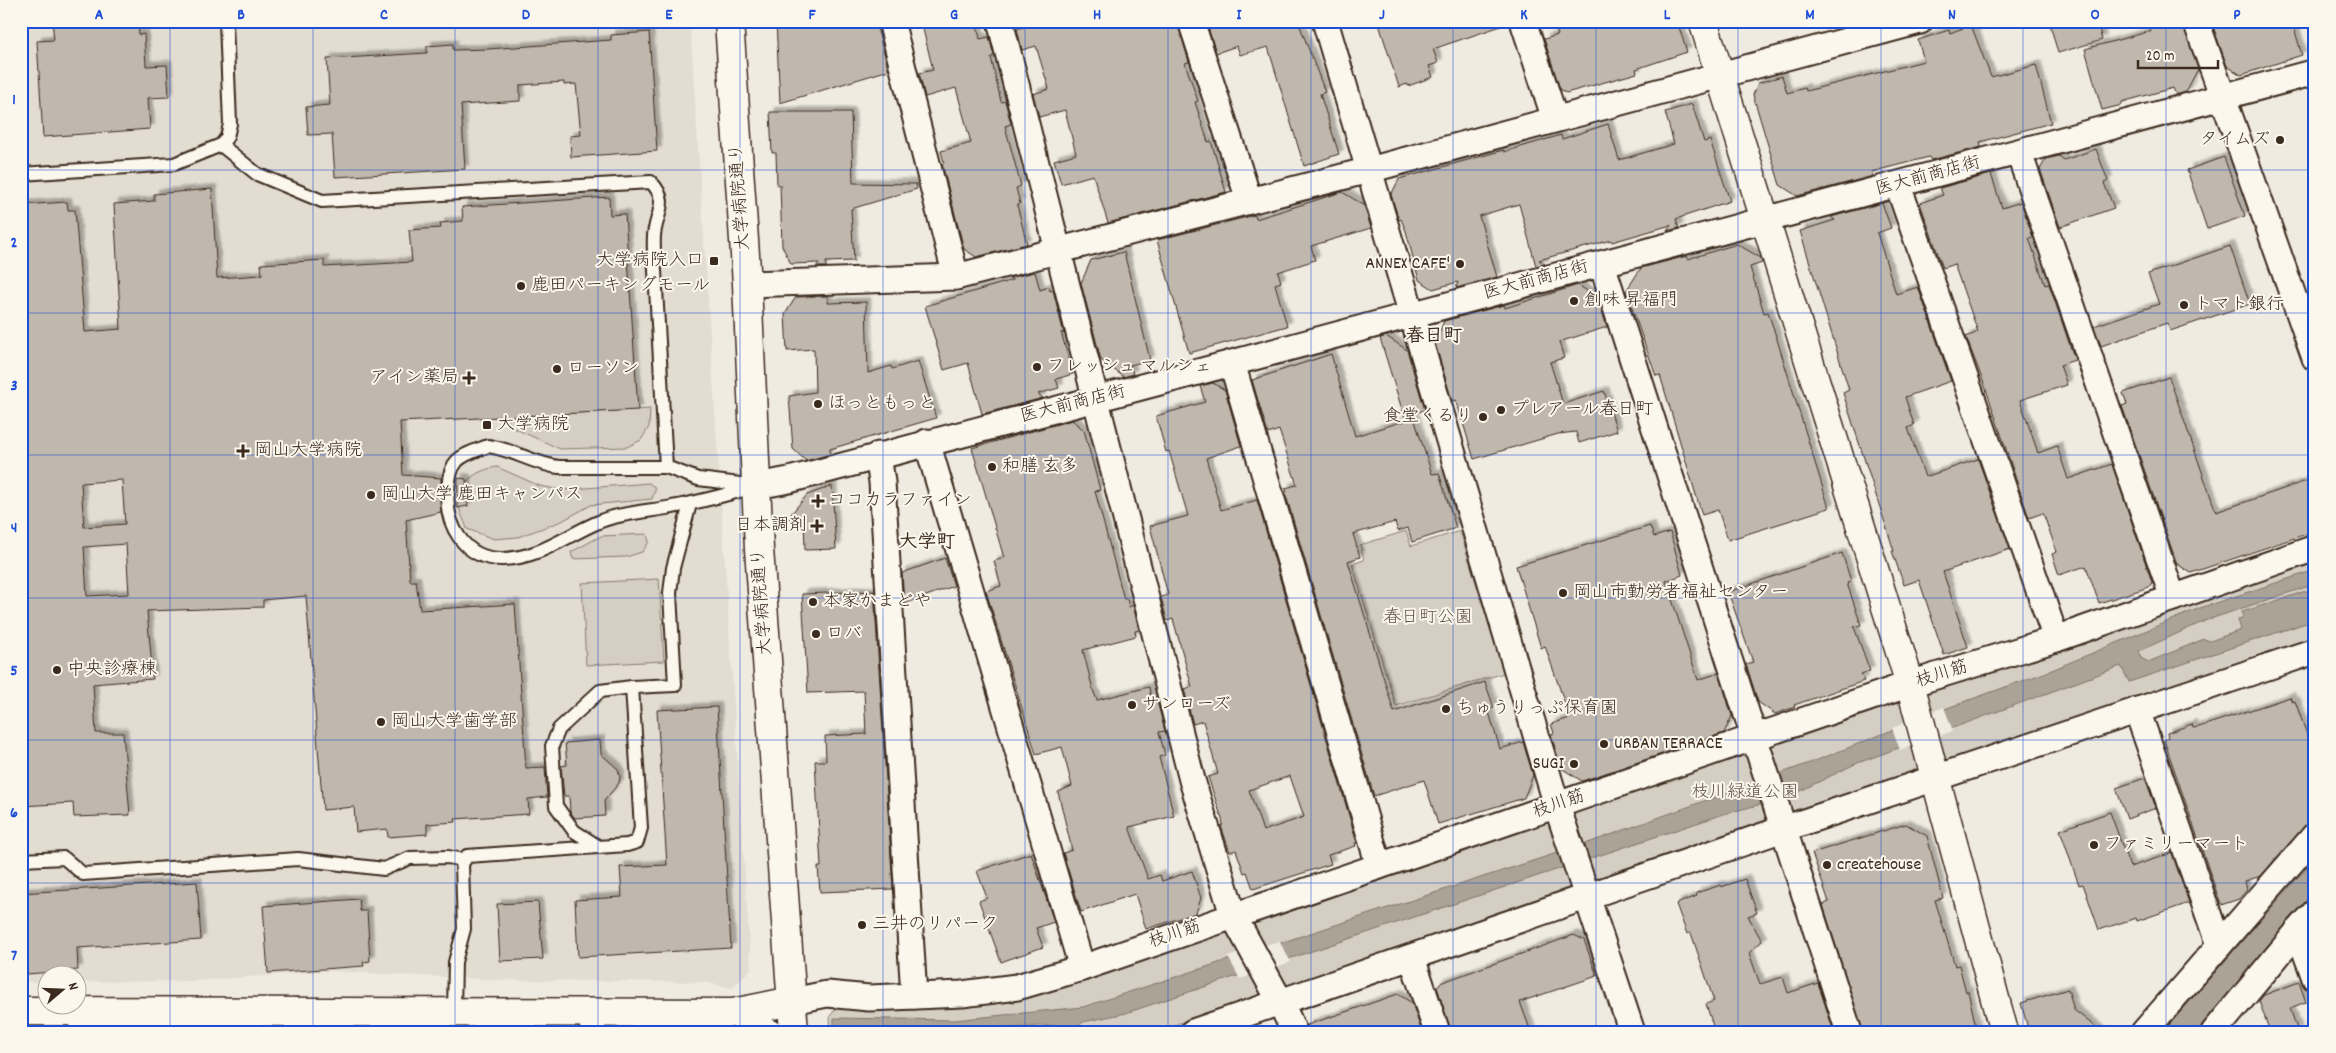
<svg xmlns="http://www.w3.org/2000/svg" width="2336" height="1053" font-family="Dekko,'Klee One',sans-serif">
<style>
.built{fill:#e2dcd1}
.green{fill:#d5cec3;stroke:#887c70}
.water{fill:#aca397;stroke:#7f7367}
.pier{fill:#f0ebe0}
.building{fill:#c0b8ad;stroke:#3b2a1e;fill-rule:evenodd;filter:url(#shadow)}
.lines{fill:none;stroke-linecap:round;stroke-linejoin:round}
.service-casing{stroke:#3b2a1e;stroke-width:16}
.minor-casing{stroke:#3b2a1e;stroke-width:29}
.tertiary-casing{stroke:#3b2a1e;stroke-width:31}
.service{stroke:#fbf7ec;stroke-width:12}
.minor{stroke:#fbf7ec;stroke-width:25}
.tertiary{stroke:#fbf7ec;stroke-width:28}
.grid{fill:none;stroke:#1d4ed8;stroke-width:1;stroke-opacity:0.55}
.poi-dot{fill:#3b2a1e;stroke:#fbf7ec;stroke-width:2}
.labels{text-anchor:middle;dominant-baseline:central;stroke-width:4;stroke-linejoin:round;paint-order:stroke}
.poi-label{font-size:18px;fill:#3b2a1e;stroke:#fbf7ec;text-anchor:start}
.street-label{font-size:18px;fill:#3b2a1e;stroke:#fbf7ec}
.park-label{font-size:18px;fill:#625347;stroke:#fbf7ec}
.neighbourhood-label{font-size:19px;font-weight:bold;fill:#3b2a1e;stroke:#fbf7ec}
.neatline{fill:none;stroke:#1d4ed8;stroke-width:2}
.grid-label{font-size:16px;text-anchor:middle;font-weight:bold;fill:#1d4ed8}
</style>
<defs>
<filter id="shadow"><feDropShadow dx="4.5" dy="-4.5" stdDeviation="1" flood-color="#0004"/></filter>
</defs>
<rect width="100%" height="100%" fill="#f0ebe0"/>
<filter id="ink" filterUnits="userSpaceOnUse"><feTurbulence type="fractalNoise" baseFrequency=".02" numOctaves="2"/><feDisplacementMap in="SourceGraphic" scale="10" xChannelSelector="R" yChannelSelector="G"/><feConvolveMatrix kernelMatrix="1 2 1 2 8 2 1 2 1" color-interpolation-filters="sRGB"/></filter>
<g filter="url(#ink)">
<path class="built" d="M21,21h669l61,948 -19,19 -28,-6 -207,-2 -168,-9 -136,10 -115,1v-6h-30l-1,6h-26z"/>
<g class="green">
<path d="M650,409l-1,18 -8,13 -14,7 -67,2 -51,-23 -1,-9z"/>
<path d="M497,467l43,19 21,4 88,-7 7,5 -4,11 -61,6 -29,16 -44,16 -24,2 -27,-10c-2,-8 -10,-21 -9,-30 3,-19 22,-30 39,-32z"/>
<path d="M1406,531l5,15 49,-15 44,142 -108,33 -44,-142 12,-4 -4,-15z"/>
<path d="M647,534l2,8 -7,10 -16,5 -53,2 -2,-7 30,-16z"/>
<path d="M2315,562v76l-1162,394h-322l-1,-16 4,-5 9,-4 57,3 60,-6 137,-31 158,-49 471,-165 167,-56 153,-47 128,-48z"/>
<path d="M659,579l5,82 -78,4 -4,-82z"/>
</g>
<g class="water">
<path d="M2315,570v14l-108,36 -68,31 2,7 7,4 56,-23 6,2 31,-11 -3,-10 5,-3 -1,-5 73,-24v32l-186,62 -8,-16 -266,98 -67,33 -64,17 -598,199 -43,9 -10,10h-9l-8,-7 -113,7h-109v-14l120,2 129,-13 505,-164 227,-82 135,-54 97,-35 153,-64z"/>
<path d="M2315,858v34l-119,140h-33z"/>
</g>
<g class="pier">
<path d="M1944,707l9,24 -53,19 -8,-22z"/>
<path d="M1279,941l12,21 -51,17 -12,-22z"/>
</g>
<g class="building">
<path d="M52,21h86l1,14 5,-1 2,32 21,-1 2,32 -21,1 2,31 -107,8 -6,-96 17,-1z"/>
<path d="M776,21h99l14,49 -109,33z"/>
<path d="M921,21h55l4,18 9,-2 5,19 -3,1 10,45 4,-1 6,23 -6,2 16,60 -5,2 4,16 -3,1 10,39 -51,13 -12,-8 -22,-85 2,-1 -3,-12 30,-8 -15,-55 -31,9 -6,-24 14,-3z"/>
<path d="M1044,21h80l1,6 19,-6h33l12,41 -4,1 13,38 -3,1 13,40 3,-1 15,51 -118,31 -15,-48 -32,9 -7,-24 22,-6 -11,-44 -26,7 -6,-23 16,-5 -13,-43 -14,4 -5,-21z"/>
<path d="M1206,21h92l27,71 -5,2 19,60 -35,12 -36,-119 -28,8 -3,-9 -21,7z"/>
<path d="M1378,21h126v4l-71,24 5,14 -9,3 4,11 -25,9 -1,-2 -8,3z"/>
<path d="M1554,21h123l10,31 -51,17 1,4 -71,20 -6,-4 -16,-50 14,-4z"/>
<path d="M2049,21h48l5,19 -44,13z"/>
<path d="M2147,21h35l16,48 -12,23 -10,3 -3,-7 -51,14v3l-20,5 -17,-61 66,-18z"/>
<path d="M2211,21h81l10,34 -61,20 -14,-9z"/>
<path d="M1971,25l20,52 45,-12 15,58 -71,19 1,5 -50,13 -2,-3 -58,15 2,4 -76,20 -17,-11 -27,-90 5,-12 24,-7 5,17 18,-5 1,3 118,-30 -6,-21 31,-10 1,3z"/>
<path d="M649,32l8,119 -86,6 -1,-21 11,-1 -5,-51 -12,1v-3l-44,3v16l-59,4 4,64 -130,8 -3,-43 -24,1 -2,-28 24,-2 -3,-46 100,-6v-7l26,-2v6l35,-1 123,-9v-5z"/>
<path d="M1692,104l12,38 6,-2 20,61 -54,18 3,9 -12,3 4,-6 -59,17 -1,-2 -72,20 6,4 -9,2 -17,-62 -40,12 18,61 -41,11 2,-6 -25,7 -14,-9 -13,-49 -5,-12 -2,1 -8,-25 8,-16 105,-29v2l57,-17 1,4 46,-15 11,36 55,-16 -9,-32z"/>
<path d="M770,112h81l2,71 63,1 1,5 -66,20 3,52 -28,1v5h-10l3,-4 -28,1 -9,-18 -2,-61h-3l-1,-32h-4z"/>
<path d="M2096,149l12,32 -4,2 10,25 -54,19 -20,-58 6,-10 13,-3 5,4z"/>
<path d="M2224,157l21,59 -38,13 -20,-59z"/>
<path d="M1991,174l11,34 19,-6 12,35 -4,1 16,47 4,-1 26,76 -15,5 7,20 -47,15 18,53 19,-7 11,33 44,-15 40,118 -3,5 -50,16 -13,-37 -27,9 -7,-21 5,-2 -14,-39 -14,5 -43,-129 -20,-52 12,-5 -24,-68 -11,4 -23,-65 23,-8 -3,-7z"/>
<path d="M212,189l5,89 45,-3 -1,-11 63,-4v7l88,-5 -3,-32 32,-2 -1,-5 23,-2 -1,-14 147,-10 1,18 15,-1 13,196 -238,12 3,53 38,3v34l-35,8 4,61h6l4,29 95,-6 11,164 19,-1 2,30 -19,2 1,15 -74,5 1,3 -29,2v10l-39,3 -1,-8 -31,3 -2,-25 -31,3 -17,-214 -43,4v7l-116,4 6,68 -60,5 3,49h27l7,82 -56,2 -1,-14 -52,3v-601l46,-3 1,8h7l10,122 36,-3 -7,-125 40,-3v-7zM122,480l3,44 -41,3 -3,-44zM126,544l3,50 -42,2 -3,-49z"/>
<path d="M1342,192l22,13 7,23 -60,18 4,14 -37,12 3,10 -6,2 12,42 -98,27 -32,-113 98,-25 1,4z"/>
<path d="M1882,203l9,25 -14,5 19,61 22,-7 33,94 -46,16 9,28 -6,3 17,49 53,-18 32,90 -67,23 25,75 -24,8 -25,-75 -15,5 -12,-34h2l-51,-158 6,-3 -49,-159 35,-11 -4,-3z"/>
<path d="M1737,244l24,14 1,5 -12,4 14,46 4,-1 7,21 54,175 -101,32 -10,-30 -16,5 -42,-140 -4,1 -30,-85 15,-23 46,-12 1,3z"/>
<path d="M2230,246l20,58 -80,27 -3,-8 -66,23 -7,-20 65,-22 -11,-30z"/>
<path d="M1124,252l26,108 -20,5 3,9 -9,3 -23,-17 -20,-77 10,-23z"/>
<path d="M1035,272l5,18 9,-3 1,4 3,-1 11,44 -3,-2 12,42 -17,5 3,9 -21,6 5,4 -61,16 -14,-51 -24,7 -19,-64 88,-26 -4,-2z"/>
<path d="M1578,285l20,13 9,29 -48,15 5,16 -14,4 13,42 41,-13 13,40 -38,12 -3,-11 -18,2 -84,25 -18,-59 -4,1 -17,-58 9,-22 60,-16 1,3z"/>
<path d="M828,296v7l38,-1 2,71 23,-7 1,3 26,-8 18,57 -106,31v5l-24,7 -13,-12 -4,-53 26,-4 -1,-43 -27,2 -2,-37 11,-17z"/>
<path d="M1386,336l21,14 18,60 -21,6 -24,-78z"/>
<path d="M1331,354l24,82 59,-18 18,56 7,-1 17,55 -44,14 -4,-14 -10,3 -3,-9 -42,12 7,23 -12,4 46,151 91,-30 9,26 -6,1 12,40 23,-7 10,33 -9,23 -86,26 -14,-44 -50,16 -89,-304h2l-2,-4 12,-3 -18,-55 -11,4 -16,-54z"/>
<path d="M2169,377l47,135 99,-34v53l-124,42 -14,-9 -55,-158 5,-2 -4,-11z"/>
<path d="M1213,383l12,7 16,56 -35,12 15,52 36,-10 100,343h-2l1,3 -28,9 3,9 -78,25 -6,-17 -3,1 -8,-23 -6,2 -9,-26 2,-1 -1,-6 -14,-42 10,-3 -15,-53 -10,3 -9,-35 8,-2 -19,-68 -6,2 -6,-24 7,-2 -18,-69 38,-10 -19,-65 -3,1 -10,-36 49,-14 -5,-16zM1290,776l14,41 -41,14 -14,-41z"/>
<path d="M1072,420l12,10 16,60 -5,1 29,108h3l2,8 4,-2 6,25 -4,1 1,5 -53,14 10,40 4,10 52,-13 2,11 5,-1 9,34 -6,1 6,23 -6,2 15,59 -45,11 19,52 12,-4 2,6 30,-10 9,27 -5,15 -50,16 -11,-35 -54,18 -18,-59 9,-3 -14,-58 14,-6 -10,-39 -26,7 -50,-163 15,-5 -7,-25 10,-3 -32,-110z"/>
<path d="M458,478l8,1 2,27 -11,2z"/>
<path d="M832,486l4,63 -31,1 -1,-31h-17l20,-24z"/>
<path d="M1650,526l4,11 16,-5 12,43 -16,6 32,99 21,-7 13,43 -8,17 -142,48 -21,-13 -10,-34 3,-1 -3,-9 19,-6 -25,-72 -4,2 -25,-82z"/>
<path d="M1842,553l9,28 -4,2 14,42 -7,2 16,44 -9,3 3,7 -70,24 1,2 -20,7 -17,-12 -12,-38 7,-2 -25,-70z"/>
<path d="M945,558l9,28 -50,18 -2,-31z"/>
<path d="M874,591l19,298 -73,3 -2,-25h3l-6,-106h11l-1,-25 41,-2 -2,-43 -56,2 -6,-99z"/>
<path d="M2290,697l2,5 3,-1 20,56v57l-54,62 -16,5 2,9 -8,9 -18,6 -57,-165 4,-2 -1,-5 25,-9 1,4 6,-1z"/>
<path d="M717,707l14,241 -153,9 -3,-57 47,-3 -2,-30 47,-2 -10,-155z"/>
<path d="M600,740l1,14 17,15 2,7 -1,7 -15,18 1,15 -30,2 -5,-6 -1,-16h-5l-3,-30 6,-1 -2,-22z"/>
<path d="M2145,778l11,30 -29,11 -11,-31z"/>
<path d="M2110,812l20,55 42,-14 17,50 -52,18 -1,-3 -37,12 -16,-46 -4,1 -19,-55z"/>
<path d="M1906,824l21,12 16,62 -8,2 20,66 4,-1 7,27 2,-1 9,41h-114l-40,-127 6,-3 -17,-49z"/>
<path d="M1031,853l23,69 -18,6 7,19 -42,15 -22,-61 8,-3 -10,-27z"/>
<path d="M1745,879l12,34 -9,3 14,25 -13,12 11,31 23,-7 5,16 30,-10 16,49h-119l-9,-28 8,-3 -23,-68 -4,1 -11,-30 21,-8 -1,-3 25,-8v2z"/>
<path d="M197,882l4,58 -124,8 1,22 -51,4 -1,-18h-5v-63z"/>
<path d="M359,899l1,12h7l3,50 -7,1 1,4 -96,7 -5,-67z"/>
<path d="M538,902l5,57 -43,2 -3,-57z"/>
<path d="M1574,935l10,5 13,36 -77,26 11,30h-80l-14,-45 3,-4z"/>
<path d="M2299,982l7,20 -16,6 8,24h-28l-11,-31 5,-6z"/>
<path d="M2068,989l6,21 28,22h-73l-8,-29z"/>
<path d="M1398,994l14,9 10,29h-114l-1,-7z"/>
</g>
<g class="lines">
<g class="service-casing">
<g id="service">
<path d="M221,145l36,29 65,27 329,-19c17,18 8,27 4,47 -2,8 -1,16 -1,24l12,214"/>
<path d="M21,174l153,-10 47,-19 6,-8 3,-13 -4,-103"/>
<path d="M488,446c25,3 45,18 71,21h107l32,12 59,7c-28,8 -56,16 -85,21 -20,4 -53,6 -71,14 -33,13 -60,37 -98,38 -39,1 -59,-35 -55,-70 1,-10 2,-20 9,-28 8,-8 21,-11 31,-15z"/>
<path d="M599,847l-25,-16 -18,-25 -4,-60 7,-17 41,-38 32,-4"/>
<path d="M21,860l43,-2 19,16 215,-15 86,10 26,-11 38,-1 16,3"/>
<path d="M454,1011l1,-49 9,-33 -2,-65 5,-8 160,-11 10,-3 4,-14 -9,-141 43,-2 -5,-92 3,-25 17,-64"/>
</g>
</g>
<g class="minor-casing">
<g id="minor">
<path d="M891,21l65,256"/>
<path d="M1000,21l192,759 41,135 48,88 13,29"/>
<path d="M1191,21l58,179"/>
<path d="M1325,21l232,785 75,226"/>
<path d="M1523,21l32,98"/>
<path d="M2196,21l119,337"/>
<path d="M2019,153l154,445"/>
<path d="M1898,185l158,454"/>
<path d="M1602,264l247,768"/>
<path d="M747,284l209,-7 413,-107 551,-149"/>
<path d="M1232,363l147,503"/>
<path d="M927,442l155,526"/>
<path d="M878,455l4,27 32,514"/>
<path d="M757,486l32,-6 443,-117 1083,-291"/>
<path d="M2137,710l82,235"/>
<path d="M2315,912l-17,19 17,47"/>
<path d="M1412,958l25,74"/>
<path d="M792,1001l35,-7 42,4 93,-4 55,-7 65,-19 828,-284 146,-45 259,-91"/>
<path d="M296,1011l2,21"/>
<path d="M80,1012l3,20"/>
<path d="M592,1012l1,20"/>
<path d="M733,1013l37,19"/>
<path d="M1193,1032l590,-203 532,-178"/>
<path d="M2144,1032l171,-197"/>
<path d="M2214,1032l84,-101"/>
</g>
</g>
<g class="tertiary-casing">
<g id="tertiary">
<path d="M729,21l18,263 12,265 35,483"/>
<path d="M1703,21l207,663 94,348"/>
<path d="M21,1011l712,2 59,-12"/>
</g>
</g>
<use href="#service" class="service"/>
<use href="#minor" class="minor"/>
<use href="#tertiary" class="tertiary"/>
</g>
</g>
<path class="grid" d="M170,21v1011M313,21v1011M455,21v1011M598,21v1011M740,21v1011M883,21v1011M1025,21v1011M1168,21v1011M1311,21v1011M1453,21v1011M1596,21v1011M1738,21v1011M1881,21v1011M2023,21v1011M2166,21v1011M21,170h2294M21,313h2294M21,455h2294M21,598h2294M21,740h2294M21,883h2294"/>
<g class="poi-dot">
<circle cx="2280" cy="140" r="5"/>
<rect x="709" y="256" width="10" height="10" rx="2.5"/>
<circle cx="1460" cy="264" r="5"/>
<circle cx="521" cy="286" r="5"/>
<circle cx="1574" cy="301" r="5"/>
<circle cx="2184" cy="305" r="5"/>
<circle cx="1037" cy="367" r="5"/>
<circle cx="557" cy="369" r="5"/>
<path d="M466.5 370.5h5v5h5v5h-5v5h-5v-5h-5v-5h5z"/>
<circle cx="818" cy="404" r="5"/>
<circle cx="1501" cy="410" r="5"/>
<circle cx="1483" cy="417" r="5"/>
<rect x="482" y="420" width="10" height="10" rx="2.5"/>
<path d="M240.5 443.5h5v5h5v5h-5v5h-5v-5h-5v-5h5z"/>
<circle cx="992" cy="467" r="5"/>
<circle cx="371" cy="495" r="5"/>
<path d="M815.5 493.5h5v5h5v5h-5v5h-5v-5h-5v-5h5z"/>
<path d="M814.5 518.5h5v5h5v5h-5v5h-5v-5h-5v-5h5z"/>
<circle cx="1563" cy="593" r="5"/>
<circle cx="813" cy="602" r="5"/>
<circle cx="816" cy="634" r="5"/>
<circle cx="57" cy="670" r="5"/>
<circle cx="1132" cy="705" r="5"/>
<circle cx="1446" cy="709" r="5"/>
<circle cx="381" cy="722" r="5"/>
<circle cx="1604" cy="744" r="5"/>
<circle cx="1574" cy="764" r="5"/>
<circle cx="2094" cy="845" r="5"/>
<circle cx="1827" cy="865" r="5"/>
<circle cx="862" cy="925" r="5"/>
</g>
<g class="labels">
<g class="poi-label">
<text x="2270" y="140" text-anchor="end">タイムズ</text>
<text x="704" y="261" text-anchor="end">大学病院入口</text>
<text x="1450" y="264" text-anchor="end">ANNEX CAFE'</text>
<text x="531" y="286">鹿田パーキングモール</text>
<text x="1584" y="301">創味 昇福門</text>
<text x="2194" y="305">トマト銀行</text>
<text x="1047" y="367">フレッシュ マルシェ</text>
<text x="567" y="369">ローソン</text>
<text x="459" y="378" text-anchor="end">アイン薬局</text>
<text x="828" y="404">ほっともっと</text>
<text x="1511" y="410">プレアール春日町</text>
<text x="1473" y="417" text-anchor="end">食堂くるり</text>
<text x="497" y="425">大学病院</text>
<text x="254" y="451">岡山大学病院</text>
<text x="1002" y="467">和膳 玄多</text>
<text x="381" y="495">岡山大学 鹿田キャンパス</text>
<text x="828" y="501">ココカラファイン</text>
<text x="807" y="526" text-anchor="end">日本調剤</text>
<text x="1573" y="593">岡山市勤労者福祉センター</text>
<text x="823" y="602">本家かまどや</text>
<text x="826" y="634">ロバ</text>
<text x="67" y="670">中央診療棟</text>
<text x="1142" y="705">サンローズ</text>
<text x="1456" y="709">ちゅうりっぷ保育園</text>
<text x="391" y="722">岡山大学歯学部</text>
<text x="1614" y="744">URBAN TERRACE</text>
<text x="1564" y="764" text-anchor="end">SUGI</text>
<text x="2104" y="845">ファミリーマート</text>
<text x="1837" y="865">createhouse</text>
<text x="872" y="925">三井のリパーク</text>
</g>
<g class="street-label">
<text transform="translate(1928 177) rotate(-15)">医大前商店街</text>
<text transform="translate(741 197) rotate(-94)">大学病院通り</text>
<text transform="translate(1536 281) rotate(-15)">医大前商店街</text>
<text transform="translate(1073 405) rotate(-14)">医大前商店街</text>
<text transform="translate(763 602) rotate(-94)">大学病院通り</text>
<text transform="translate(1942 675) rotate(-17)">枝川筋</text>
<text transform="translate(1559 805) rotate(-19)">枝川筋</text>
<text transform="translate(1175 935) rotate(-19)">枝川筋</text>
</g>
<g class="park-label">
<text x="1428" y="618">春日町公園</text>
<text x="1745" y="793">枝川緑道公園</text>
</g>
<g class="neighbourhood-label">
<text x="1434" y="337">春日町</text>
<text x="927" y="543">大学町</text>
</g>
</g>
<rect width="2336" height="1053" fill="none" stroke="#fbf7ec" stroke-width="55"/>
<g transform="translate(62 990) rotate(71)"><circle r="24" fill="#fbf7ec" stroke="#aea59a"/>
<path d="M0-4L9 19L0 12L-9 19Z" fill="#3b2a1e"/>
<text y="-8" font-size="14" font-weight="bold" text-anchor="middle" fill="#3b2a1e">N</text>
</g>
<path d="M2138 60v8h80v-8" fill="none" stroke="#3b2a1e" stroke-width="2.5"/>
<text x="2146" y="60" font-size="15" fill="#3b2a1e" stroke="#fbf7ec" stroke-width="4" paint-order="stroke">20 m</text>
<rect x="28" y="28" width="2280" height="998" class="neatline"/>
<g class="grid-label">
<text x="99" y="19">A</text>
<text x="241" y="19">B</text>
<text x="384" y="19">C</text>
<text x="526" y="19">D</text>
<text x="669" y="19">E</text>
<text x="812" y="19">F</text>
<text x="954" y="19">G</text>
<text x="1097" y="19">H</text>
<text x="1239" y="19">I</text>
<text x="1382" y="19">J</text>
<text x="1524" y="19">K</text>
<text x="1667" y="19">L</text>
<text x="1810" y="19">M</text>
<text x="1952" y="19">N</text>
<text x="2095" y="19">O</text>
<text x="2237" y="19">P</text>
<text x="14" y="104">1</text>
<text x="14" y="247">2</text>
<text x="14" y="390">3</text>
<text x="14" y="532">4</text>
<text x="14" y="675">5</text>
<text x="14" y="817">6</text>
<text x="14" y="960">7</text>
</g>
</svg>
